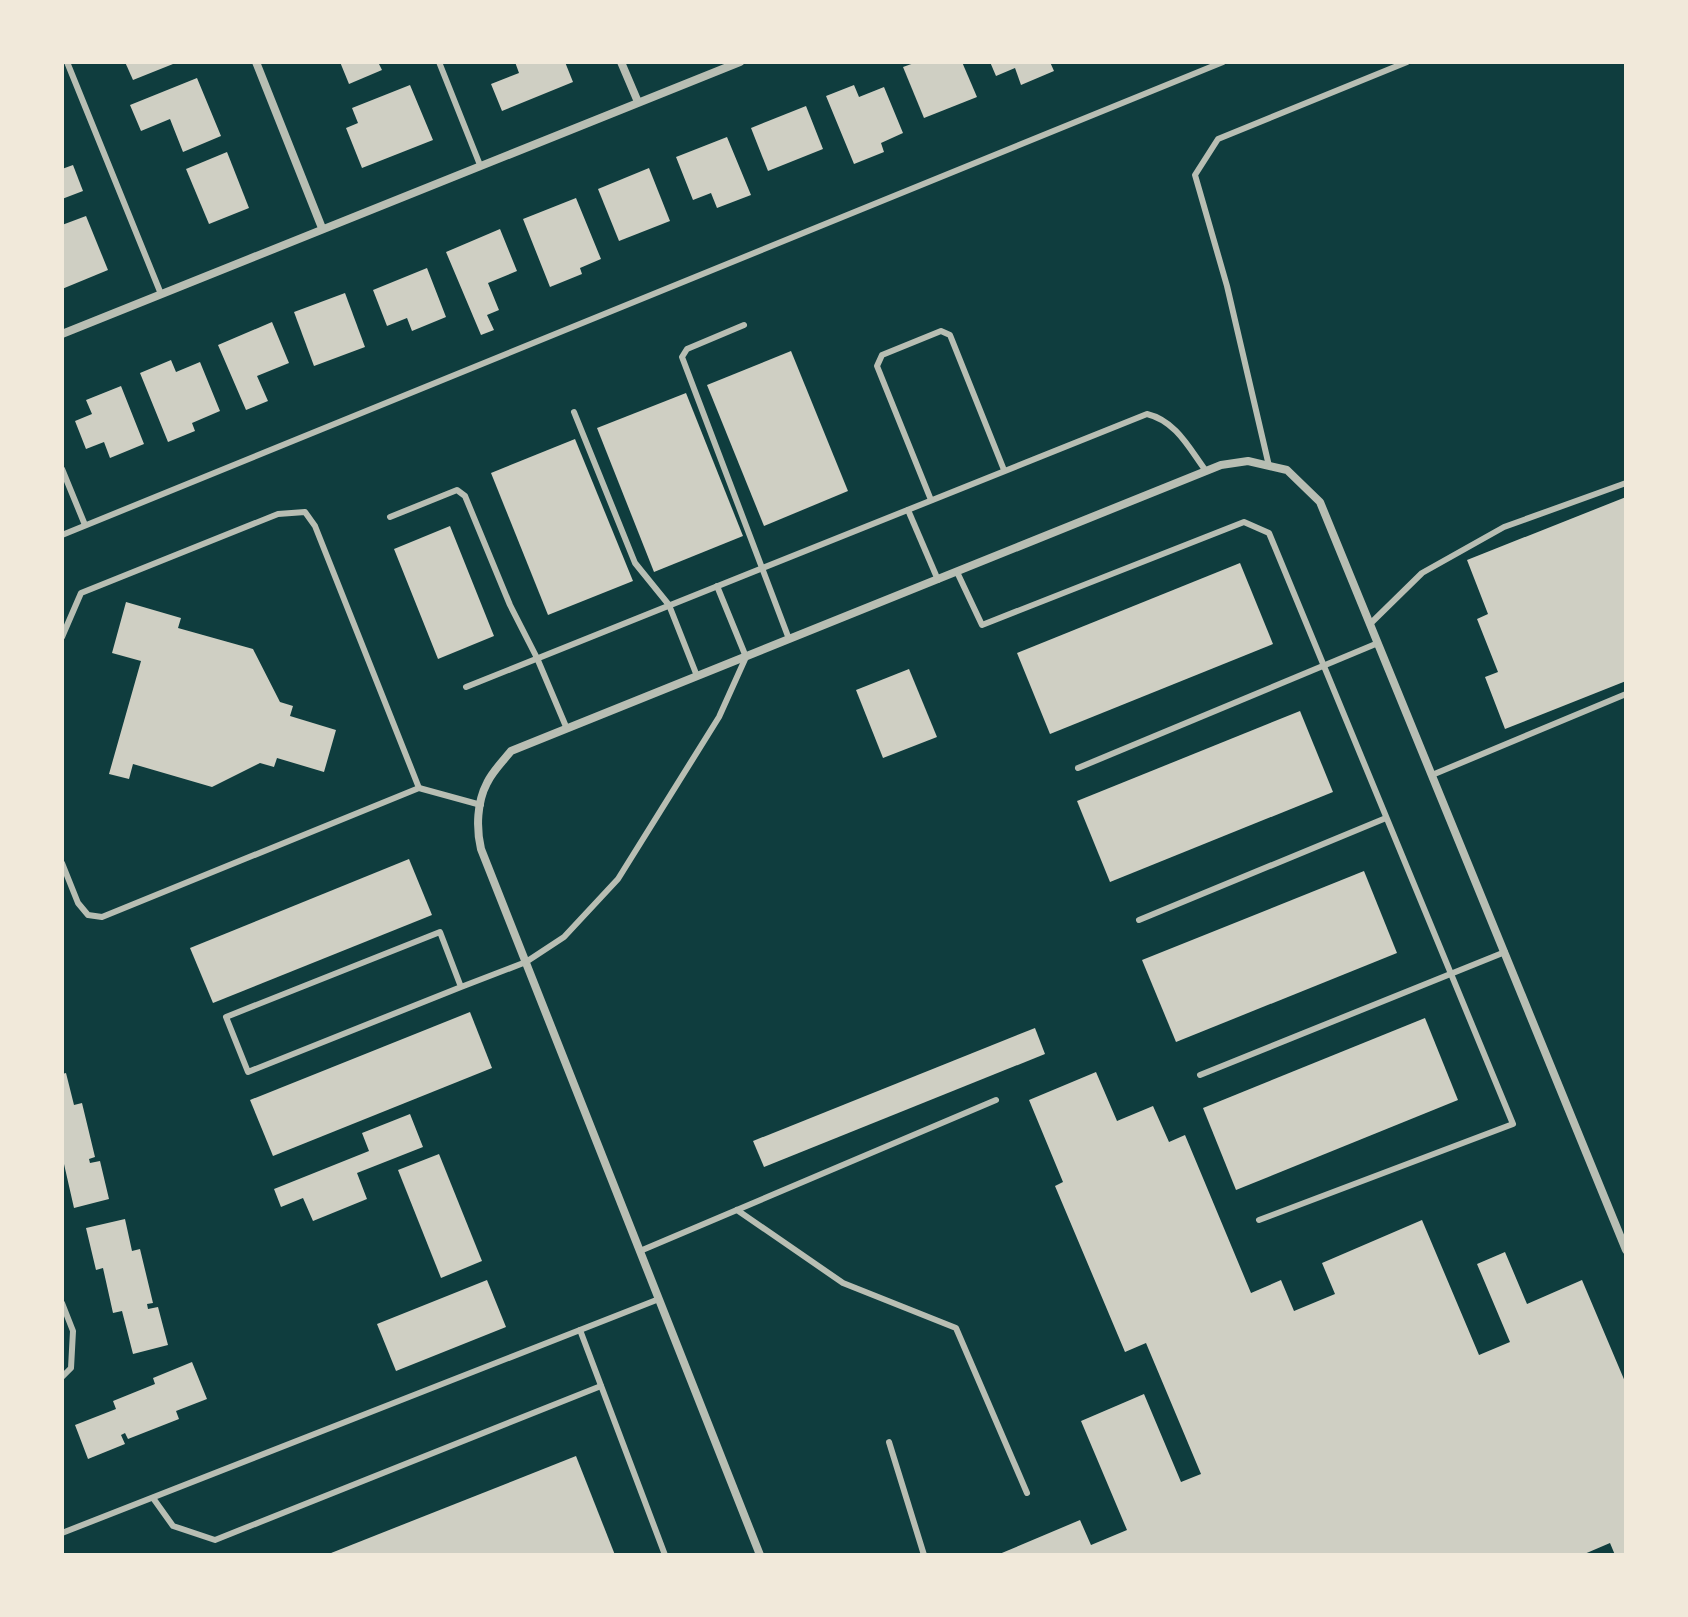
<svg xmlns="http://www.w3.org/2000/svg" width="1688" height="1617" font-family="'DejaVu Sans',sans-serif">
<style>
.building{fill:#cfcfc3}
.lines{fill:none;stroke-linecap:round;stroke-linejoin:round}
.service{stroke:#b8beb3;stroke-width:6}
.minor{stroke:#b8beb3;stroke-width:8}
</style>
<rect width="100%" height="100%" fill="#0f3d3e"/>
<g class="building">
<path d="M125,62h53l-45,18z"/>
<path d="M340,62h38l4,8 -33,14z"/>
<path d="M515,62h50l8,20 -71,29 -11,-27 28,-11z"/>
<path d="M917,62h45l15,35 -53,21 -21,-51z"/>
<path d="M990,62h60l4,9 -33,14 -6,-17 -19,8z"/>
<path d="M197,78l24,58 -38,16 -13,-33 -29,12 -11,-26z"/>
<path d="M410,85l23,55 -71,28 -16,-40 12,-5 -6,-15z"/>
<path d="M854,85l5,12 25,-10 19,46 -22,10 3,9 -30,12 -28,-68z"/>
<path d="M806,106l17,43 -55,22 -17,-43z"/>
<path d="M727,137l24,58 -34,13 -6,-15 -18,7 -17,-43z"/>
<path d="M227,152l22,56 -40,16 -23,-55z"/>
<path d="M73,165l10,26 -21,8v-30z"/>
<path d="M649,168l21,53 -51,20 -21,-52z"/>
<path d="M576,198l25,61 -21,9 2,6 -32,13 -27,-68z"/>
<path d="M86,216l22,54 -46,19v-64z"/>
<path d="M500,229l17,42 -29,12 11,27 -12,5 7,15 -13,5 -35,-83z"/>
<path d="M427,268l19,49 -34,14 -5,-13 -20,8 -14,-36z"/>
<path d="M345,293l20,54 -51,19 -20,-54z"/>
<path d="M272,322l17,41 -32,13 11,25 -22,9 -28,-65z"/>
<path d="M791,351l57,140 -84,35 -57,-141z"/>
<path d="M171,360l5,12 24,-10 20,49 -28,12 3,8 -27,11 -28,-69z"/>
<path d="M121,386l23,58 -34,14 -6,-16 -18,7 -11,-28 17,-7 -6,-14z"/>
<path d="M686,393l57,143 -89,36 -57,-144z"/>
<path d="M575,439l58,142 -85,34 -57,-142z"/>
<path d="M1626,497v184l-121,48 -20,-52 13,-5 -21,-53 11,-5 -21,-54z"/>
<path d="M450,526l44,110 -56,23 -44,-110z"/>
<path d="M1240,563l33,81 -223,90 -33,-81z"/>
<path d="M126,602l55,16 -3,10 75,21 27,53 13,4 -3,10 46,14 -12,42 -47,-14 -3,9 -14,-4 -48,24 -79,-23 -4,15 -20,-5 32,-113 -29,-8z"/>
<path d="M909,669l28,68 -54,21 -27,-68z"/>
<path d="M1300,711l33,81 -223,90 -33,-81z"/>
<path d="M409,859l23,56 -219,88 -23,-55z"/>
<path d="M1364,871l33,82 -221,89 -34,-82z"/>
<path d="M470,1012l22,56 -219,88 -23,-56z"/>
<path d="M1425,1018l33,82 -222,90 -33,-82z"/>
<path d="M1035,1028l10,26 -281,113 -11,-26z"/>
<path d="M1096,1072l21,49 36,-15 16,36 16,-7 66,158 30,-13 13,31 41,-17 -13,-31 100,-43 57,135 31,-13 -33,-78 28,-12 22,52 55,-24 44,104v171h-11l-5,-12 -28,12h-585l83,-35 11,25 36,-15 -46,-109 63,-27 37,88 20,-8 -55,-131 -21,9 -70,-166 8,-4 -34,-82z"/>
<path d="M66,1073l8,32 8,-2 13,54 -6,2 1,4 10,-2 9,38 -35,9 -10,-44 -2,1v-91z"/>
<path d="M410,1114l13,33 -66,26 10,26 -54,22 -10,-23 -22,9 -7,-18 95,-38 -7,-18z"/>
<path d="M439,1154l43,107 -41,17 -43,-108z"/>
<path d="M125,1219l7,32 8,-2 13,54 -6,1 1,5 10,-2 10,38 -35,9 -11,-43 -9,2 -10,-45 -7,2 -10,-42z"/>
<path d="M487,1280l19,47 -110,44 -19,-47z"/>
<path d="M192,1362l15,37 -31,12 3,8 -51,20 -3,-6 -4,2 4,9 -37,15 -13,-34 41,-16 -3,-8 42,-17 -2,-6z"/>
<path d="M576,1456l39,99h-289z"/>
</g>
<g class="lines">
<g class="service">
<path d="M67,62l94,232"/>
<path d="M439,62l41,103"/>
<path d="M744,325l-57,24 -5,8 107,282"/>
<path d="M574,412l61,151 34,42 28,71"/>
<path d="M1269,466l-42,-180 -32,-111 23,-36 189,-77"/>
<path d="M62,469l23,56"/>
<path d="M931,500l-54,-134 5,-11 59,-24 9,4 54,135"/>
<path d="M908,510l30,70"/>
<path d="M390,517l67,-27 8,6 45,109 27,53 30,71"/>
<path d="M62,535l1161,-473"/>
<path d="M957,572l25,53 262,-103 25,11 244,591 -254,96"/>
<path d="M1370,624l52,-51 82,-46 122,-44"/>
<path d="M62,637l19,-44 197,-79 27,-2 10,14 104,262"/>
<path d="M466,687l681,-273c29,7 42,34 59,57"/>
<path d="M1078,768l300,-125"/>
<path d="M1432,775l194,-81"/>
<path d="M62,863l16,40 10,12 14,2 317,-129 62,17"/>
<path d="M1139,920l247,-102"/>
<path d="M461,987l-213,85 -22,-55 214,-85 21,55 65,-25 38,-25 54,-58 101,-162 27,-60 -29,-71"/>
<path d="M1200,1075l305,-123"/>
<path d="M737,1210l106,73 113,45 71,165"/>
<path d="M640,1251l356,-151"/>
<path d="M62,1303l11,28 -2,37 -9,9"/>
<path d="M580,1330l85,225"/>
<path d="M889,1442l35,113"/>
<path d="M153,1498l20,28 42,14 386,-154"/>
<path d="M62,1533l597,-234"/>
</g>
<g class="minor">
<path d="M256,62l66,166"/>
<path d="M621,62l17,40"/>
<path d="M62,334l678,-272"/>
<path d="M760,1555l-279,-706c-5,-21 -4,-47 6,-66 5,-11 16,-22 24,-32l710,-286 27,-4 39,9 33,32 306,748"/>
</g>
</g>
<rect width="1688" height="1617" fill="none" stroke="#f1e9da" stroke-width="128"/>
</svg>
